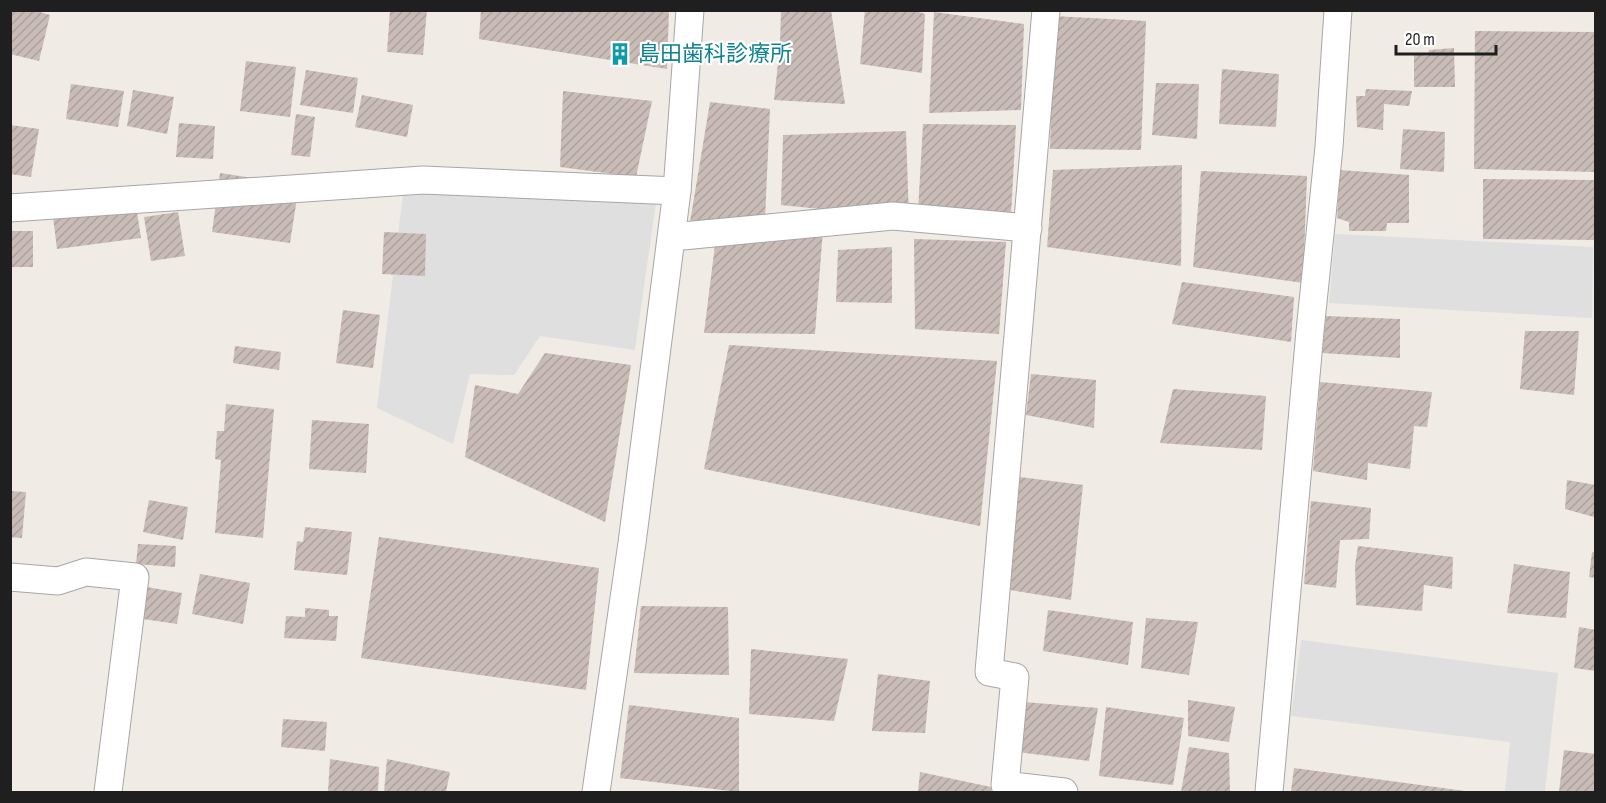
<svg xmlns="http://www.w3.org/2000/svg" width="1606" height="803" font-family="'Sofia Sans Condensed','Noto Sans JP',sans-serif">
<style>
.parking{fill:#dfdfdf}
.building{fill:url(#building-hatch)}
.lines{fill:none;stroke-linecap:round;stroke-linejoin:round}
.minor-casing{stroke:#a6a6a6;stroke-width:29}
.minor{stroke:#fff;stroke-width:27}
.labels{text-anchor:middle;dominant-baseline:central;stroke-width:4.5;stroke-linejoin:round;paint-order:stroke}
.culture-label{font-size:22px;fill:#0d838f;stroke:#fff;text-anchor:start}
</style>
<defs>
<pattern id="building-hatch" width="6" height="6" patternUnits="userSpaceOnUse" patternTransform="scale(1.5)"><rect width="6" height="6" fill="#c9bcb7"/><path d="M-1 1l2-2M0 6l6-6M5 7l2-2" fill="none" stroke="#aca19d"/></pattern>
</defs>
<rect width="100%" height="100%" fill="#f1ebe5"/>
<g class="parking">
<path d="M403,193l253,10 -21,147 -95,-14 -26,39 -44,-1 -17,70 -76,-36z"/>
<path d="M1335,234l258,13 -1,71 -263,-15z"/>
<path d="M1301,640l257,33 -13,119h-40l5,-50 -219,-26z"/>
</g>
<g class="building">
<path d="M10,10h23l17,5 -11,46 -29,-7z"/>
<path d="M390,10h37l-4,45 -36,-3z"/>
<path d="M481,10h188l-2,59 -188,-30z"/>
<path d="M781,10h50l14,94 -71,-4 6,-55z"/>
<path d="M865,10h47l13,4 -3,59 -62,-9z"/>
<path d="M934,12l90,12 -3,86 -92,3z"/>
<path d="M1054,16l92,5 -5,129 -91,-1z"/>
<path d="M1475,31l121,1v140l-122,-3z"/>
<path d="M1454,48l1,39h-41v-33l14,2 1,-6z"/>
<path d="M246,61l50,6 -6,50 -50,-6z"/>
<path d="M1222,69l57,5 -3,53 -57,-3z"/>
<path d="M306,70l52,8 -5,35 -53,-8z"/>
<path d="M1156,83l43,1 -2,55 -45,-4z"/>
<path d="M71,84l53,7 -6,36 -52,-8z"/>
<path d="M1366,89l46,2 -3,15 -25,-2 -1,26 -26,-3 -1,-31h9z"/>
<path d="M133,90l41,7 -7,37 -40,-8z"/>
<path d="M563,91l89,10 -16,76 -76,-10z"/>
<path d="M362,95l51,10 -6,32 -52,-10z"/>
<path d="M710,102l60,7 -5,110 -76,9z"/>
<path d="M296,114l19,3 -5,40 -19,-2z"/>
<path d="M179,123l36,3 -2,33 -37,-2z"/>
<path d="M923,124l93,1 -5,90 -93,-4z"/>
<path d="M10,125l29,4 -8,48 -21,-3z"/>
<path d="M1403,129l42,3 -1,40 -44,-3z"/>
<path d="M906,131l3,87 -128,-13 2,-70z"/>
<path d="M1182,165l-1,101 -134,-19 6,-77z"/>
<path d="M1340,170l69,5v48h-22l-1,8h-37v-9l-12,-4z"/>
<path d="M1201,171l106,5 -4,107 -110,-16z"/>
<path d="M220,173l79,12 -9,58 -78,-11z"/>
<path d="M1483,179l111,1v60l-111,-1z"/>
<path d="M136,206l5,32 -84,11 -4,-32z"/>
<path d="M178,212l7,44 -34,5 -7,-44z"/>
<path d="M823,229l-8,105 -111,-1 12,-96z"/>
<rect x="10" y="231" width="23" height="36"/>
<path d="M384,232l42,2 -1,42 -43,-2z"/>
<path d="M914,239l92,3 -7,92 -84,-5z"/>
<path d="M892,247v56l-56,-1 2,-52z"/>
<path d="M1182,282l112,15 -3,45 -119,-18z"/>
<path d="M343,310l37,5 -7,53 -37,-5z"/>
<path d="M1326,316l74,3v39l-78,-5z"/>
<path d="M1525,331h54l-5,64 -54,-6z"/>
<path d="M729,345l268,16 -17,165 -276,-57z"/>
<path d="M235,346l46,6 -2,18 -46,-7z"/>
<path d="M545,353l86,12 -26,157 -140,-65 10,-72 43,9z"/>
<path d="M1031,374l65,6 -2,48 -68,-13z"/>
<path d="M1320,382l112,10 -5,35 -13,-1 -4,43 -42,-6 -1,17 -54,-9z"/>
<path d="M1173,389l93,7 -4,54 -102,-7z"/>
<path d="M226,404l48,5 -11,129 -48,-5 6,-73 -6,-1 2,-28h7z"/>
<path d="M312,420l57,4 -3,49 -57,-4z"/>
<path d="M1020,477l63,8 -12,115 -61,-10z"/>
<path d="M1567,480l29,5 -2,32 -29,-8z"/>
<path d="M10,491l16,1 -4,46 -12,-1z"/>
<path d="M149,500l39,7 -5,33 -40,-8z"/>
<path d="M1311,501l60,7 -2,31 -29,1 -4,48 -32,-4z"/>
<path d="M305,527l47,5 -5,43 -53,-5 3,-29 6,1z"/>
<path d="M379,537l220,31 -13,122 -225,-32z"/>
<path d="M138,544l38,2 -1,21 -39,-3z"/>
<path d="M1358,546l95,11 -1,32 -28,-4 -2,26 -66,-6 -1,-39z"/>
<path d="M1592,552l4,1v25l-7,-1z"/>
<path d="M1514,564l56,8 -4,46 -59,-5z"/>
<path d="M200,574l50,9 -7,41 -51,-10z"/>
<path d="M141,586l41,7 -5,31 -41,-6z"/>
<path d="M641,606l87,1 1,68 -95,-2z"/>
<path d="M305,608l24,2v6h9l-2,25 -52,-3 2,-22 19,1z"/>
<path d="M1048,610l85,12 -5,43 -85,-14z"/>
<path d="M1146,618l52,4 -9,53 -48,-7z"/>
<path d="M1579,627l17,3v41l-22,-3z"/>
<path d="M751,649l97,10 -14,62 -85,-7z"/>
<path d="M878,674l52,7 -5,52 -53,-2z"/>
<path d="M1188,700l47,7 -6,35 -41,-6z"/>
<path d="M1024,702l74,6 -9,53 -72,-9z"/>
<path d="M629,705l110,13v74l-119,-14z"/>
<path d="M1106,707l78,11 -11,67 -74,-9z"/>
<path d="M283,719l44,3 -2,29 -44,-4z"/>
<path d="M1189,747l40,6 1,39h-49z"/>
<path d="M1564,750l32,4v38h-37z"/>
<path d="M330,759l49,8 -1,25h-50z"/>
<path d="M387,759l63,13 -4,20h-62z"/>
<path d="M1294,768l171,23v1h-174z"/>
<path d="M920,772l71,15v5h-73z"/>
</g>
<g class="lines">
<g class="minor-casing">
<g id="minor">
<path d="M1046,10l-57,662 26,5 -10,108 59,7"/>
<path d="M10,208l413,-28 254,11"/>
<path d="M672,237l221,-21 135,12"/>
<path d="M10,577l48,4 28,-9 49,5 -27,215"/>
<path d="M596,792l36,-249 45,-352 13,-181"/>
<path d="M1269,792l41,-461 19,-184 9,-137"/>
</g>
</g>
<use href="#minor" class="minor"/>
</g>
<defs>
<g id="building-bare" transform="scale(1.8)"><path d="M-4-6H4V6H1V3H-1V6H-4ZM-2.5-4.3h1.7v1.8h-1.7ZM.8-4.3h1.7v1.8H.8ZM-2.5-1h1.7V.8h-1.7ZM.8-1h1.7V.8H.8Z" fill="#0f9aa8" stroke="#fff" stroke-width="2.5" paint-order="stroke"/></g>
</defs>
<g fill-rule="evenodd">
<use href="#building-bare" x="620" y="54"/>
</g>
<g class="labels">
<g class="culture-label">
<text x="638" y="54">島田歯科診療所</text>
</g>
</g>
<rect width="1606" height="803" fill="none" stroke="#1f1f1f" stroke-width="24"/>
<path d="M1396 45v9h100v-9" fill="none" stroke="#1f1f1f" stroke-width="3"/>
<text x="1405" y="45" font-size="18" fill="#1f1f1f" stroke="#ffffff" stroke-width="4.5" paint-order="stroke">20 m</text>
</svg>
